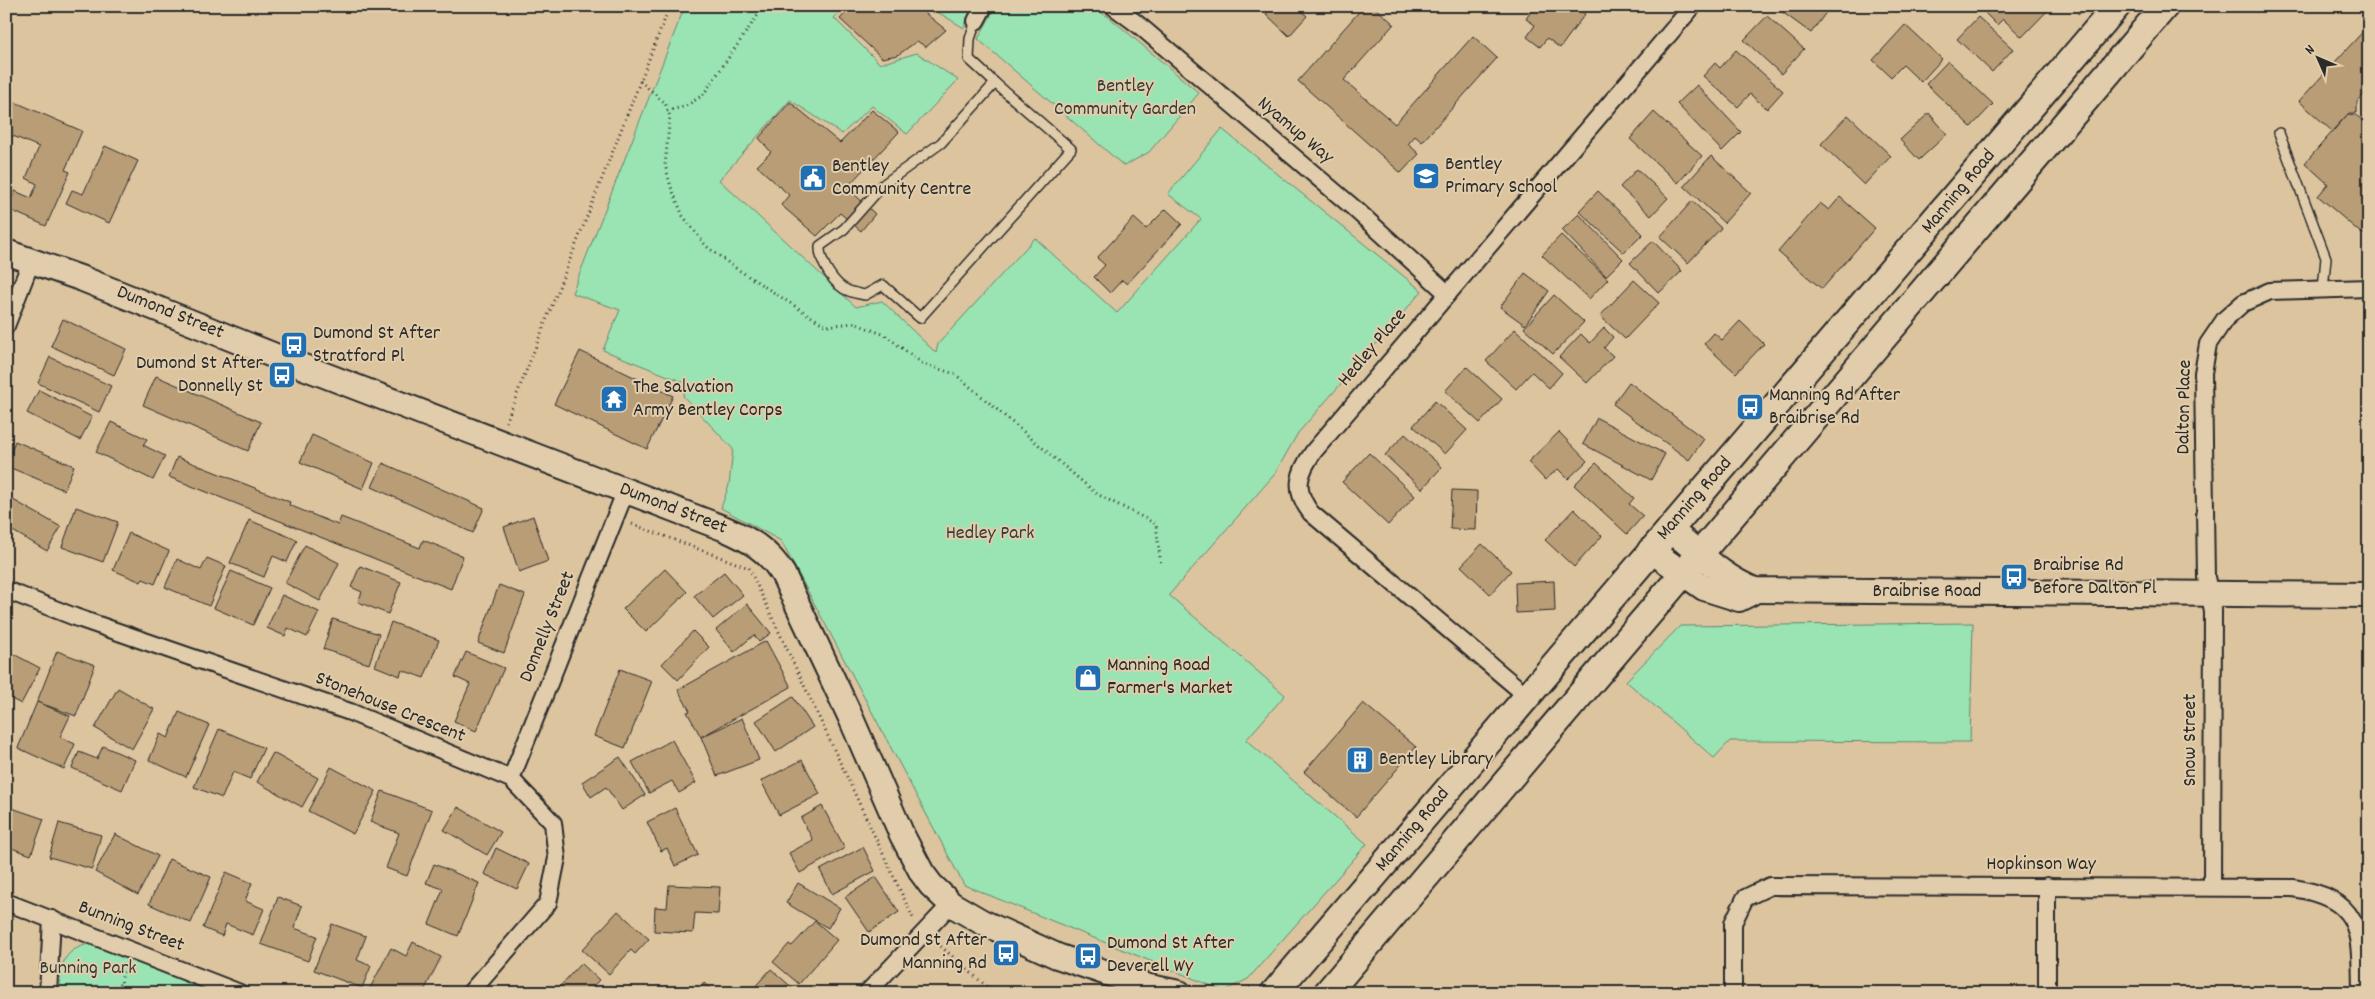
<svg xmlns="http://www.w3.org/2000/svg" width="2375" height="999" font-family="Dekko,sans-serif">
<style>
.green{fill:#9ae3b2;stroke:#62876e}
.building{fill:#b89d76;stroke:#2b2b2b}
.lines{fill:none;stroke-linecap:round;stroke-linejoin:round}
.lane-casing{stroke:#2b2b2b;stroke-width:12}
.street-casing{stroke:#2b2b2b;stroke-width:20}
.secondary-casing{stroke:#2b2b2b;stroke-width:28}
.primary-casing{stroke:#2b2b2b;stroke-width:30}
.path{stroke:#2b2b2b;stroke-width:3;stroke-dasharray:1 4;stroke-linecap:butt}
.lane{stroke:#e1cdab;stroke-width:9}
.street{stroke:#e1cdab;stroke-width:16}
.secondary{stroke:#e1cdab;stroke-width:24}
.primary{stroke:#e1cdab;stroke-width:26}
.labels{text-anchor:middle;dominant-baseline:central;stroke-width:4;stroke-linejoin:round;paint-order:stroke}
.park-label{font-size:20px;fill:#363d38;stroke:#e1cdab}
.street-label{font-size:20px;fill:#2b2b2b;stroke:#e1cdab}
.poi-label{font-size:20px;fill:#2b2b2b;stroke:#e1cdab;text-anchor:start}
</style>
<rect width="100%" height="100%" fill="#dcc49f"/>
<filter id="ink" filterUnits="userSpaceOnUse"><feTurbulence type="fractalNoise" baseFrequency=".02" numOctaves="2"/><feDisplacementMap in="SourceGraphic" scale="10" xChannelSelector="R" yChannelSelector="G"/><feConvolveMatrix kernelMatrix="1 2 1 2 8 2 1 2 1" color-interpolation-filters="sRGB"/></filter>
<g filter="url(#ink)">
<g class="green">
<path d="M685,6h160l-11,12 46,46 37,-11 41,27 -51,54 -35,-28 -30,28 -52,-34 -71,80 137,127 26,-6 54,52 2,-9 97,-106 82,75 84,-94 -33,-25 54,-65 200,162 -124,142 -24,42 -105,120 116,100 -39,45 121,104 -119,135 -24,12 -260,-106 -183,-344 -60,-33 8,-23 4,-36 -50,-53 5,-12 -85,-34 17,-40 -48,-17z"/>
<path d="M937,6h35l-8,22 -28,-17z"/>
<path d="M996,6h93l20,11 90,76 -50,59 -25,14 -146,-127z"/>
<path d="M1973,623l-3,119 -240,-1 -16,17 -88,-77 54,-55z"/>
<path d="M89,944l125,49h-154c0,-25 1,-43 29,-49z"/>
</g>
<g class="building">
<path d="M852,6h77l-4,7 21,17 -20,17 -9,-6 -19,14 -16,3 -42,-39z"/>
<path d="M1273,6h23l11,10 -18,20 -23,-22z"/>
<path d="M1364,6h9l21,18 -50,56 51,44 78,-88 24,22 -75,84 -7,-6 -7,8 11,10 -18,19 -103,-92z"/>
<path d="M1534,6h11l5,4 3,-4h21l11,8 -25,34 -13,-10 -7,9 -13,-10 8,-12 -9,-6z"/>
<path d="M1780,6h40l7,5 -16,22 -33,-24z"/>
<path d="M1978,6h68l3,3 -27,28 -19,-18 -6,6z"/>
<path d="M1767,16l37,33 -23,25 -37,-34z"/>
<path d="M1978,17l35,32 -21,23 -35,-33z"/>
<path d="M1905,25l37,34 -21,23 -18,-17 -12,12 -18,-17z"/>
<path d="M2369,25v64l-12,13v11h-8l-17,18 -33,-30z"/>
<path d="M1736,50l47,41 -16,18 -17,-15 -12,13 -35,-31 12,-13 5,5z"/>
<path d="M1948,61l45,43 -22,23 -45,-43z"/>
<path d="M1697,85l44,47 -19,19 -45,-47z"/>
<path d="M15,102l67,29 -17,39 5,2 -24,54 -38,-17 7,-18 16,7 6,-14 -11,-6 13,-31 -33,-14v-11z"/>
<path d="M790,102l50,41 32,-33 27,22 -52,55 28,27 -14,17 -21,-18 -23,23 -36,-31 8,-10 -32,-29 14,-14 -12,-14z"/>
<path d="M1654,112l48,44 -24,27 -48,-44z"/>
<path d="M1929,113l18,21 -28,26 -19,-20z"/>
<path d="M2348,114l8,1 13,11v108h-7l-44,-38 10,-12 -23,-21z"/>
<path d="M1848,115l43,41 -27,29 -43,-41z"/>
<path d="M105,146l33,15 -29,62 -43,-20 6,-13 11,4z"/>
<path d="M1711,156l40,37 -27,30 -40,-37z"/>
<path d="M1637,169l31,29 -17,18 -31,-29z"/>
<path d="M1598,191l45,43 -19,19 -45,-42z"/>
<path d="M1840,197l35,31 -53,61 -44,-37 42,-49 9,7z"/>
<path d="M1692,201l29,27 -33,35 -28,-26z"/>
<path d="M1166,209l16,15 -55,60 -5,-4 -12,13 -16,-16 11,-12 -8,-7 37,-40 12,11z"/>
<path d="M1579,214l44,45 -17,17 -44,-46z"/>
<path d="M1561,235l47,44 -19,20 -47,-44z"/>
<path d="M1653,241l29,30 -23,22 -29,-30z"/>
<path d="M1525,273l24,18 -24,34 -25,-18z"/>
<path d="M1634,280l25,23 -34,36 -25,-23z"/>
<path d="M1554,295l30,27 -31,32 -29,-26z"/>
<path d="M63,319l63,30 -12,26 -63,-29z"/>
<path d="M1740,321l24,23 -28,29 -32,-29 10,-11 8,7z"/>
<path d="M1604,328l9,9 -9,11 9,8 -26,27 -28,-26 22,-23 9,9z"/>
<path d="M1515,329l47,44 -13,15 -17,-16 -16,17 -30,-28z"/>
<path d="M580,351l93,45 -26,53 -93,-45z"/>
<path d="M50,357l61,29 -12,26 -61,-29z"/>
<path d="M1467,367l35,32 -22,24 -35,-32z"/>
<path d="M156,376l105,46 -13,29 -105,-46z"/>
<path d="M1629,382l75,57 -15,21 -76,-56z"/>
<path d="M39,390l53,27 -12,23 -53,-27z"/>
<path d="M1435,401l32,29 -22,24 -32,-28z"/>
<path d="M1597,418l68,36 -14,26 -68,-36z"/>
<path d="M111,422l36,17 -4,6 22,11 -12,24 -57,-28z"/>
<path d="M1559,432l28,29 -19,18 -10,-10 -13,11 -17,-18z"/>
<path d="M1405,434l37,33 -20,22 -37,-34z"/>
<path d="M312,435l62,28 -11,26 -63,-27z"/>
<path d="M15,441l59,25 -10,24 -58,-24z"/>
<path d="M1369,453l46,43 -27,29 -46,-43z"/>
<path d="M177,457l113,45 -1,3 49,20 3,-8 79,31 3,-8 40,16 -12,33 -282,-112z"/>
<path d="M383,463l101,45 -11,25 -101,-46z"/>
<path d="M1596,463l38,35 -5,6 14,12 -16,18 -53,-49z"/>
<path d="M1452,490l25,1 -1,39 -26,-1z"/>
<path d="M8,497l53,30 -14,24 -41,-24z"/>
<path d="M76,507l42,15 -15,40 -41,-15z"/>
<path d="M1574,509l28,27 -28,31 -29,-27z"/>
<path d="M533,516l15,45 -29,11 -15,-45z"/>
<path d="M249,520l48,20 -10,22 -14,-6 -9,21 -34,-14z"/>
<path d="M129,533l40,18 -14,33 -12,-5 -2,3 -28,-12z"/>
<path d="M1482,544l29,27 -21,23 -29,-28z"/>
<path d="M305,545l34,18 -19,38 -35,-18z"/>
<path d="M207,558l19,8 -17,40 -44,-19 12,-28 24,11z"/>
<path d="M360,566l41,16 -13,32 -30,-12 4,-10 -11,-5z"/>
<path d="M665,569l22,23 -41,40 -23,-23z"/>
<path d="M231,571l39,17 -17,37 -39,-17z"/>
<path d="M724,572l19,23 -30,24 -19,-23z"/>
<path d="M1554,581l1,30 -39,2 -1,-30z"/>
<path d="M499,585l26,10 -21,58 -26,-10z"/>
<path d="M282,595l37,17 -12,25 -19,-9 -3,8 -18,-8z"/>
<path d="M747,604l24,29 -12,9 -5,-7 -20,17 -18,-22z"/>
<path d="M333,619l46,15 -10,30 -46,-15z"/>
<path d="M391,622l48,18 -15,38 -22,-8 -2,6 -25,-10z"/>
<path d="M693,631l16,16 -31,33 -16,-16z"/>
<path d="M766,641l25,46 -90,50 -14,-25 3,-1 -12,-21z"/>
<path d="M6,650l34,18 -19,36 -15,-8z"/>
<path d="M57,651l38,14 -19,51 -39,-14z"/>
<path d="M466,652l38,16 -28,63 -22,-10 16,-37 -15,-7z"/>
<path d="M620,669l32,12 -27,67 -31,-12z"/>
<path d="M118,688l36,21 -22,40 -37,-21z"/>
<path d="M793,697l20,30 -37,25 -20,-31z"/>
<path d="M37,702l33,14 -10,21 15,7 -11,25 -46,-21z"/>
<path d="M1363,703l53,44 -60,70 -52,-45z"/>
<path d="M179,712l30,13 -23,52 -37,-17 11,-26 8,4z"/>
<path d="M742,718l17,42 -42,16 -16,-39z"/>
<path d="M219,729l45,19 -14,31 -17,-7 -11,26 -28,-11z"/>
<path d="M672,740l24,43 -17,10 -7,-12 -23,12 -17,-31z"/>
<path d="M103,746l32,14 -13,30 -50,-22 7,-16 18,7z"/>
<path d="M273,753l45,25 -16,29 -45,-25z"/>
<path d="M620,757l25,38 -23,15 -16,-23 -15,10 -9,-15z"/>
<path d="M802,760l18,34 -41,21 -18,-34z"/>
<path d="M331,767l45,24 -23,43 -45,-23z"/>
<path d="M382,791l50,19 -25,66 -21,-8 13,-35 -29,-11z"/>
<path d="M6,806l38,13 -13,36 -25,-9z"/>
<path d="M822,806l23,42 -45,25 -11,-20 24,-13 -12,-22z"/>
<path d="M458,807l43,25 -14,23 -43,-25z"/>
<path d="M675,808l23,47 -23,11 -8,-18 -6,3 -14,-29z"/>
<path d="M59,823l42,12 -9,34 -43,-12z"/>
<path d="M115,834l43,22 -20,39 -43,-23z"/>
<path d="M863,847l12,24 -43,23 -12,-24z"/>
<path d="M496,848l33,16 -12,25 -33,-15z"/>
<path d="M169,859l42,18 -20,46 -42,-19z"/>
<path d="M434,864l45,19 -21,53 -29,-12 14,-35 -17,-6z"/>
<path d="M226,872l26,11 -7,18 19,8 -11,26 -27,-11 -4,12 -19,-8z"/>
<path d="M876,877l23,35 -30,20 -24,-35z"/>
<path d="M798,883l42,25 -12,20 -42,-25z"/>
<path d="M669,885l51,2 -2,27 -23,-1 -2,20 -39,-2 1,-24 12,1z"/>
<path d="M278,897l24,9 -8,22 23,8 -9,25 -47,-17z"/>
<path d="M618,911l31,28 -14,15 -4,-4 -22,24 -27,-24z"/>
<path d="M815,921l22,19 -38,44 -26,-22 16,-18 3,2z"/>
<path d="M332,924l34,12 -9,24 14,6 -9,22 -48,-18z"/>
<path d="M413,942l28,15 -18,36h-49l-5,-3 22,-42 15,8z"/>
<path d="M581,963l18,17 -12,13h-33z"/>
<path d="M771,969l26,23v1h-44l-2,-2z"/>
<path d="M704,983l11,10h-19z"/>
</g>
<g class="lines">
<g class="lane-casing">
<g id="lane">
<path d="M976,21l-6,18 -1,20 26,24"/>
<path d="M995,83l76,66 -151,169 -37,-33 -18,10c-5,-1 -11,-2 -16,-4 -15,-5 -30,-30 -29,-45l24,-17 40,-45 57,-41z"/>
<path d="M2279,133l47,125 -3,31"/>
</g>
</g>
<g class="street-casing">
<g id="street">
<path d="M1113,6l27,20 215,183 92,84"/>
<path d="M976,21l8,-15"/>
<path d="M6,326l26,-67"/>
<path d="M6,590l69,27 275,95 161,67 42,44 4,35 -9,45 -78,90"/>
<path d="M1527,696l-216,-183c-18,-23 -13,-40 3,-62l379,-445"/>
<path d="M511,779l115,-289"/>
<path d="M2212,887l1,-276 -7,-34 -3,-204 5,-29 17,-25 18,-16 27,-12 99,-3"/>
<path d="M6,902l234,91"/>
<path d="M48,993l4,-74"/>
<path d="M867,993l84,-89"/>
<path d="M1733,993v-70l12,-25 25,-12 523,2c71,11 67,46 68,105"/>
<path d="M2047,993v-107"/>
</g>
</g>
<g class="secondary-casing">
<g id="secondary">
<path d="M6,252l77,27 192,77 448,172c26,11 45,22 60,46l67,142 52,119 20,38 9,12 20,19 31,18 75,34 88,30 34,7"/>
<path d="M1669,529c29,22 52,48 86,61l614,5"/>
<path d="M1650,550l54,38 35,11 12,-6"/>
</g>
</g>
<g class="primary-casing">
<g id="primary">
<path d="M1274,993l843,-987"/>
<path d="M1327,993l838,-987"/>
</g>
</g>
<g class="path">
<path d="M2079,14v-8"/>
<path d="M640,81l25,22 5,13 -5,49 6,22 12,29 23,30 28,21 92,59 28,-3 31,12 38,29 32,10 142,120 59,30 5,42"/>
<path d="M667,111l19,-5 17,-11 61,-89"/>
<path d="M506,422l164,-416"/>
<path d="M632,524l117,44 165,352"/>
<path d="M937,943l57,50"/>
<path d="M112,993l-2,-5 12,-4 -1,-4 5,-14"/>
<path d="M116,993l9,-3 1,3"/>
<path d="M1241,993l12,-8"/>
</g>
<use href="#lane" class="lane"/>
<use href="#street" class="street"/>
<use href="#secondary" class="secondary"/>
<use href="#primary" class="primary"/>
</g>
</g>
<defs>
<g id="school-square" transform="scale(1.4375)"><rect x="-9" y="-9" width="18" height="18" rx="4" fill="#1f6fb2" stroke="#e1cdab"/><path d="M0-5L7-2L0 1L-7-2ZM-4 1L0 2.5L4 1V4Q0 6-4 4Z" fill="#fff"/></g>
<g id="civic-square" transform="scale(1.4375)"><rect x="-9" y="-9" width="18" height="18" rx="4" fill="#1f6fb2" stroke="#e1cdab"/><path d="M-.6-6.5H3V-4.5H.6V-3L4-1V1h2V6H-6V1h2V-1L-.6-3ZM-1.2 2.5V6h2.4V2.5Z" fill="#fff"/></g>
<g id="bus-square" transform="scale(1.4375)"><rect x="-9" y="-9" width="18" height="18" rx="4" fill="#1f6fb2" stroke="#e1cdab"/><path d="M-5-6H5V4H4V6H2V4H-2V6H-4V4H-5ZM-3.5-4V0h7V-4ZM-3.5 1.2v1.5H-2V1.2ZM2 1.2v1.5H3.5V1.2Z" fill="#fff"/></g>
<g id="temple-square" transform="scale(1.4375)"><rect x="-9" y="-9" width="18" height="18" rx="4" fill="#1f6fb2" stroke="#e1cdab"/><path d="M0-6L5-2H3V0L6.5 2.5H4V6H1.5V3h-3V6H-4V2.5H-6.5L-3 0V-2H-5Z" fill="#fff"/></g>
<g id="shop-square" transform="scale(1.4375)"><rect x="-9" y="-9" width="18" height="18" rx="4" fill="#1f6fb2" stroke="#e1cdab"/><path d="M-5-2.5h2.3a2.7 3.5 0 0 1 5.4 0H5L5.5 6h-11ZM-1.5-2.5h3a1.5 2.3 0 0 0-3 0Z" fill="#fff"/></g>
<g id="building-square" transform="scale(1.4375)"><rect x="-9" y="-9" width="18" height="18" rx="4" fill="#1f6fb2" stroke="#e1cdab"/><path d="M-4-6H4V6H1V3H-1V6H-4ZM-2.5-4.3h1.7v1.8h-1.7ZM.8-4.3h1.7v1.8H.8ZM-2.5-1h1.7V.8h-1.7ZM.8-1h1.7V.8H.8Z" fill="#fff"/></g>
</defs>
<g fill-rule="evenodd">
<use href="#school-square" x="1426" y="176"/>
<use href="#civic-square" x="813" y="178"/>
<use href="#bus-square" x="294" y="345"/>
<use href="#bus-square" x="282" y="375"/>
<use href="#temple-square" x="614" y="399"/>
<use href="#bus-square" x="1750" y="407"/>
<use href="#bus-square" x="2014" y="577"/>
<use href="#shop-square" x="1088" y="678"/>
<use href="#building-square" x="1360" y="760"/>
<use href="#bus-square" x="1006" y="953"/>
<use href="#bus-square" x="1088" y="956"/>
</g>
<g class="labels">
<g class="park-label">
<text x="1125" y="87">Bentley<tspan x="1125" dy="23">Community Garden</tspan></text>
<text x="990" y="534">Hedley Park</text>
<text x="88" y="969">Bunning Park</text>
</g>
<g class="street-label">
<text transform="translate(1295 131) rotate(40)">Nyamup Way</text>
<text transform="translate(1959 192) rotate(-50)">Manning Road</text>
<text transform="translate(170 313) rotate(22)">Dumond Street</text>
<text transform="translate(1373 348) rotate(-50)">Hedley Place</text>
<text transform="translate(2185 407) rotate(-89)">Dalton Place</text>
<text transform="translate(1695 499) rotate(-49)">Manning Road</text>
<text transform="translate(673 509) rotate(21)">Dumond Street</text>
<text x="1927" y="592">Braibrise Road</text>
<text transform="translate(548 627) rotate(-68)">Donnelly Street</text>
<text transform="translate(390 708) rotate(22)">Stonehouse Crescent</text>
<text transform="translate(2191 740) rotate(-90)">Snow Street</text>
<text transform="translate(1413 830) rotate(-50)">Manning Road</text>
<text x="2041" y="865">Hopkinson Way</text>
<text transform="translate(131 927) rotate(21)">Bunning Street</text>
</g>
<g class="poi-label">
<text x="1445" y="165">Bentley<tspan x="1445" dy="23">Primary School</tspan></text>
<text x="832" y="167">Bentley<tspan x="832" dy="23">Community Centre</tspan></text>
<text x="313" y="334">Dumond St After<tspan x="313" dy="23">Stratford Pl</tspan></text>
<text x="263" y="364" text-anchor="end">Dumond St After<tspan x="263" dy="23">Donnelly St</tspan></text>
<text x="633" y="388">The Salvation<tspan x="633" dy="23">Army Bentley Corps</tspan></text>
<text x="1769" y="396">Manning Rd After<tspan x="1769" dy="23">Braibrise Rd</tspan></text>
<text x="2033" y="566">Braibrise Rd<tspan x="2033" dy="23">Before Dalton Pl</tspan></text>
<text x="1107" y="666">Manning Road<tspan x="1107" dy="23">Farmer's Market</tspan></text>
<text x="1379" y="760">Bentley Library</text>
<text x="987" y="941" text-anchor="end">Dumond St After<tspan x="987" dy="23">Manning Rd</tspan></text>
<text x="1107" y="944">Dumond St After<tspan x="1107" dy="23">Deverell Wy</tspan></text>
</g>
</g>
<rect width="2375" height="999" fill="none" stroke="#e1cdab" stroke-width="25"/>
<rect x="12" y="12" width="2350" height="974" fill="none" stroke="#2b2b2b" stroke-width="2" filter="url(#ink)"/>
<g transform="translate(2318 58) rotate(315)" stroke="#e1cdab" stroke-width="4" paint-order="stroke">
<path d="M0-4L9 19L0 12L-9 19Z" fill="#2b2b2b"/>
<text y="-8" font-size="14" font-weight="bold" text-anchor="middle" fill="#2b2b2b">N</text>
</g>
</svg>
